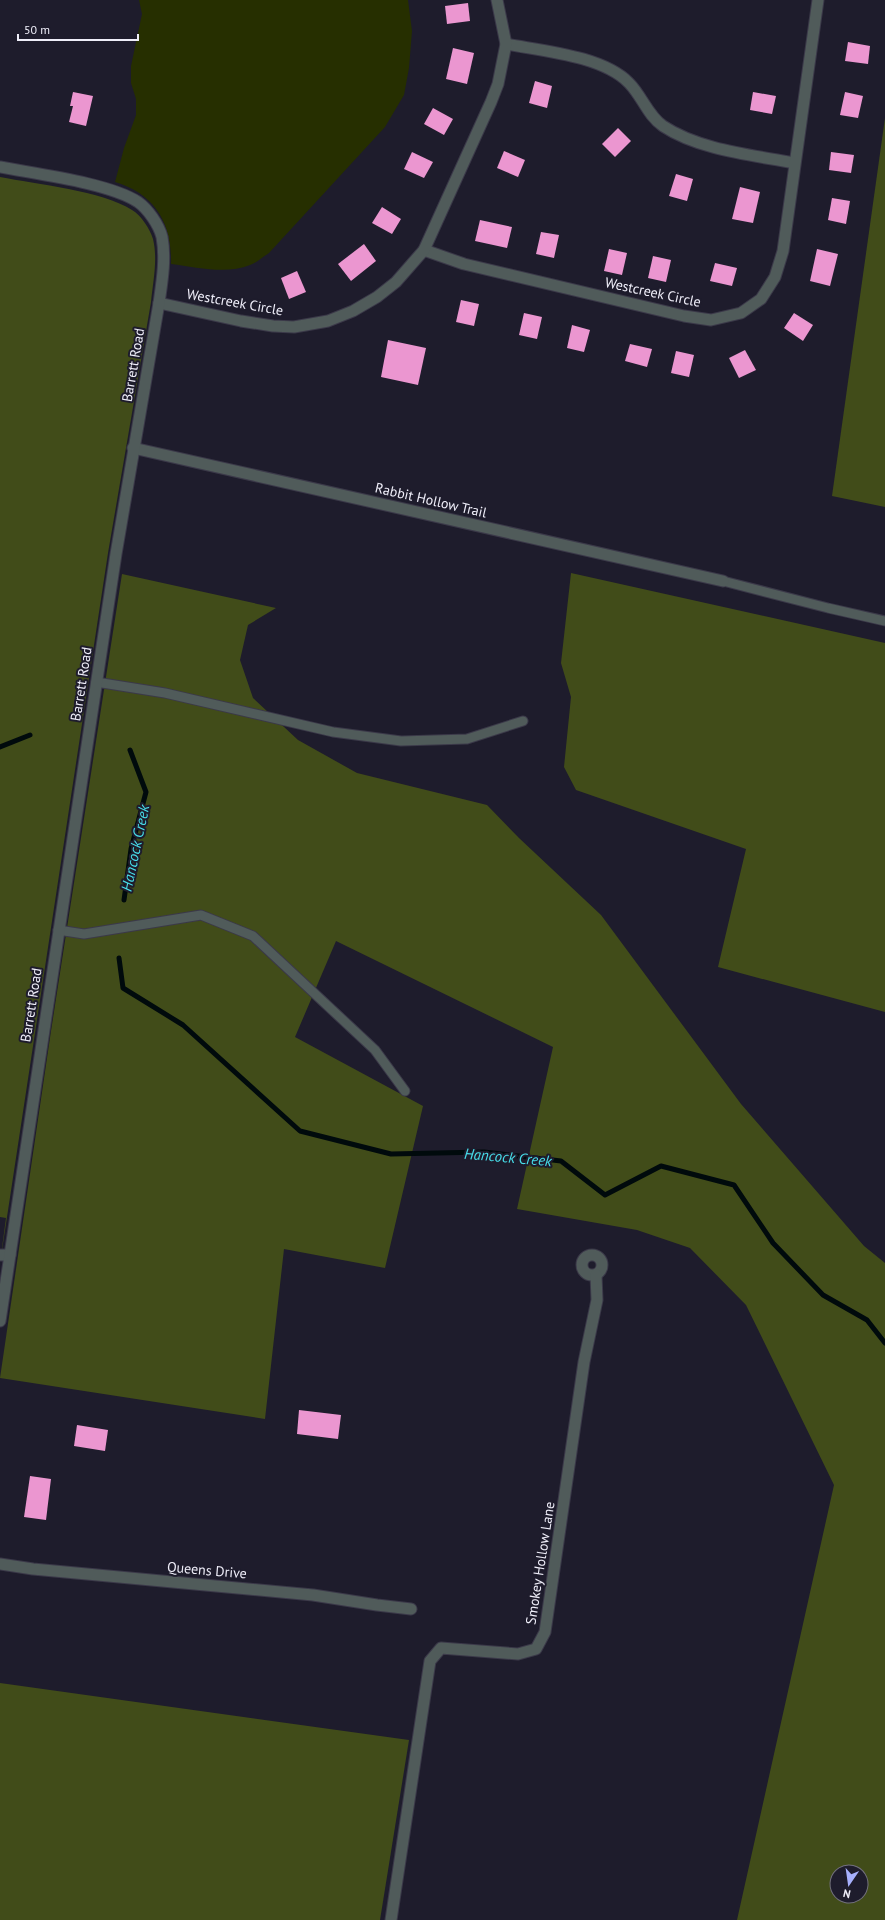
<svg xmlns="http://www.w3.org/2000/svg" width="885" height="1920" font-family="'PT Sans',sans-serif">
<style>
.green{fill:#262f00}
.forest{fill:#414c19;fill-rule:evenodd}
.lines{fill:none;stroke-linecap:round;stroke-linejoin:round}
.stream{stroke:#000a0c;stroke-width:5}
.building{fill:#eb96d0}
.service-casing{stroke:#3b3949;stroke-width:11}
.minor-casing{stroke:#3b3949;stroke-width:13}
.tertiary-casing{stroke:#3b3949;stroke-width:13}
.service{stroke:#505b5a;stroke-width:9}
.minor{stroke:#505b5a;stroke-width:11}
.tertiary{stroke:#505b5a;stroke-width:11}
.labels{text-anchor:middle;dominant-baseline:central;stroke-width:4;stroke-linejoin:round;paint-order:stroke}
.street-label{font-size:14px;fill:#efeef9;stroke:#1e1c2c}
.water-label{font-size:15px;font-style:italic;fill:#47dde9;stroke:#1e1c2c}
</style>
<rect width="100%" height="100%" fill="#1e1c2c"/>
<path class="green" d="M139,0h269l4,31 -3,37 -5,27 -19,32 -116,126c-6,4 -13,10 -19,12 -24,10 -54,2 -79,-1 1,-41 -16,-70 -56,-82l9,-34 12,-33v-16l-5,-16v-17l11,-52z"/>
<g class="forest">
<path d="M885,118v389l-53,-11z"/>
<path d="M0,177c36,7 103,14 132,33 9,5 18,19 21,29 5,20 0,43 -2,63l-43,251 -108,710 6,-45 -6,-1z"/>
<path d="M571,573l314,70v369l-167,-45 28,-118 -170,-59 -12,-23 7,-70 -10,-34z"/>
<path d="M122,574l154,34 -28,17 -8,35 13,38 45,42 59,33 130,32 32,33 82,77 140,189 123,142 21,17v657h-148l97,-435 -88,-180 -56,-57 -53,-18 -120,-21 36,-162 -217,-106 -41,96 128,69 -38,162 -101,-19 -19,170 -265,-41 51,-347zM837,1872h24v24h-24z"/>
<path d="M0,1683l409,57 -29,180h-380z"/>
</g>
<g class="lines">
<g class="stream">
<path d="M0,747l30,-12"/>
<path d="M124,900l7,-51 15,-57 -16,-42"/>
<path d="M119,958l4,30 60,37 117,106 91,23 93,-2 77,9 44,34 56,-29 73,19 39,58 50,52 44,25 18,23"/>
</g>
</g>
<g class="building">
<path d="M468,3l2,18 -23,3 -2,-18z"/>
<path d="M848,42l22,4 -2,18 -23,-3z"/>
<path d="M453,48l21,5 -7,31 -21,-5z"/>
<path d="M535,81l17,5 -5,22 -18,-5z"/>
<path d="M73,92l20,4 -7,30 -17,-4 4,-16h-3z"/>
<path d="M753,92l23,4 -4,18 -22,-4z"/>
<path d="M845,92l18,4 -5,22 -18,-3z"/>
<path d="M433,108l20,11 -9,16 -20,-11z"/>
<path d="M618,128l13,13 -16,16 -13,-13z"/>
<path d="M504,151l21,9 -7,17 -21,-9z"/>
<path d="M412,152l21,10 -9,16 -20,-9z"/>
<path d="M831,152l23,3 -3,18 -22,-3z"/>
<path d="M676,174l17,5 -6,22 -18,-5z"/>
<path d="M740,187l20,5 -7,31 -21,-4z"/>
<path d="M832,198l18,3 -4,23 -18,-4z"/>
<path d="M382,207l19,12 -9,15 -20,-11z"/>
<path d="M480,220l32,7 -5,21 -32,-7z"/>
<path d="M541,232l18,3 -5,23 -18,-4z"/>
<path d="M364,244l12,17 -25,20 -13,-17z"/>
<path d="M609,249l18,4 -5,22 -18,-4z"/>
<path d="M817,249l21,5 -8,32 -20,-5z"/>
<path d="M653,256l18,4 -5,22 -18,-4z"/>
<path d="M715,263l22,5 -5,18 -22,-5z"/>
<path d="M297,271l9,21 -17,7 -8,-21z"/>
<path d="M461,300l18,4 -5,22 -18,-4z"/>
<path d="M524,313l18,4 -5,22 -18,-4z"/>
<path d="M794,313l19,12 -10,16 -19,-13z"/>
<path d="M572,325l18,5 -6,22 -17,-4z"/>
<path d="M388,340l38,8 -8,37 -37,-8z"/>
<path d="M630,344l22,5 -5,18 -22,-6z"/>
<path d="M745,350l11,20 -17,8 -10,-20z"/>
<path d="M676,351l18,4 -5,22 -18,-4z"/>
<path d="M299,1410l42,5 -3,24 -41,-5z"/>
<path d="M77,1425l31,5 -3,21 -31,-5z"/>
<path d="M30,1476l21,3 -5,41 -22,-3z"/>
</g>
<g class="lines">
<g class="service-casing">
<g id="service">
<path d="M723,581l105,27 57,13"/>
<path d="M96,682l69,11 168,39 68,9 66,-2 56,-18"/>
<path d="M58,930l26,4 117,-19 52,21 122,114 30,41"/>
</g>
</g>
<g class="minor-casing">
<g id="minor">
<path d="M506,44c37,7 97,12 123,39 13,13 19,33 34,43 36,24 90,29 131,37"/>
<path d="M424,250l40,14 220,52 27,4 30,-7 20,-14 14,-22 8,-26 35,-251"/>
<path d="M159,303l82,18 32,5 21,1 34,-6 25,-10 24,-14 19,-15 28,-32 67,-148 7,-18 8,-40 -9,-44"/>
<path d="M133,448l590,133"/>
<circle cx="592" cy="1265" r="10"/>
<path d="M0,1255h10"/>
<path d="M0,1564l33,5 280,26 64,10 34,4"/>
<path d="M391,1920l39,-259 11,-13 77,6 18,-5 9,-17 39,-270 13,-62 -1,-25"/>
</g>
</g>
<g class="tertiary-casing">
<path id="tertiary" d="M0,167c36,7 109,16 138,35 10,7 21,23 24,35 4,22 0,45 -3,66l-43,251 -116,767"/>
</g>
<use href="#service" class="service"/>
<use href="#minor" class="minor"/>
<use href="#tertiary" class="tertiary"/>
</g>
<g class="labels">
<g class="street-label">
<text transform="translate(653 292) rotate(12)">Westcreek Circle</text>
<text transform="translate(235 302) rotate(10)">Westcreek Circle</text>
<text transform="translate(133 365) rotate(-80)">Barrett Road</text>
<text transform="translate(431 500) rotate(13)">Rabbit Hollow Trail</text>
<text transform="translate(81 684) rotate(-81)">Barrett Road</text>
<text transform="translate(31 1005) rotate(-81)">Barrett Road</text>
<text transform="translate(540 1563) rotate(-81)">Smokey Hollow Lane</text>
<text transform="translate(207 1570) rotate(5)">Queens Drive</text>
</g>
<g class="water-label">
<text transform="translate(135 848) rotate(-78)">Hancock Creek</text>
<text transform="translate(508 1157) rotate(5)">Hancock Creek</text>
</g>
</g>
<g transform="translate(849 1884) rotate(193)"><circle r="19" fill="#1e1c2c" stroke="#72707e"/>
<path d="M0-3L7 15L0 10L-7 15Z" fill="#a7b0fc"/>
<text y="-6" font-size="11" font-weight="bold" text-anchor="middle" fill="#efeef9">N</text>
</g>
<path d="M18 34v6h120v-6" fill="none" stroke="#efeef9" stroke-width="2"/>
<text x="24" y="34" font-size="12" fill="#efeef9" stroke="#1e1c2c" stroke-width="3" paint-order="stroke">50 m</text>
</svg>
